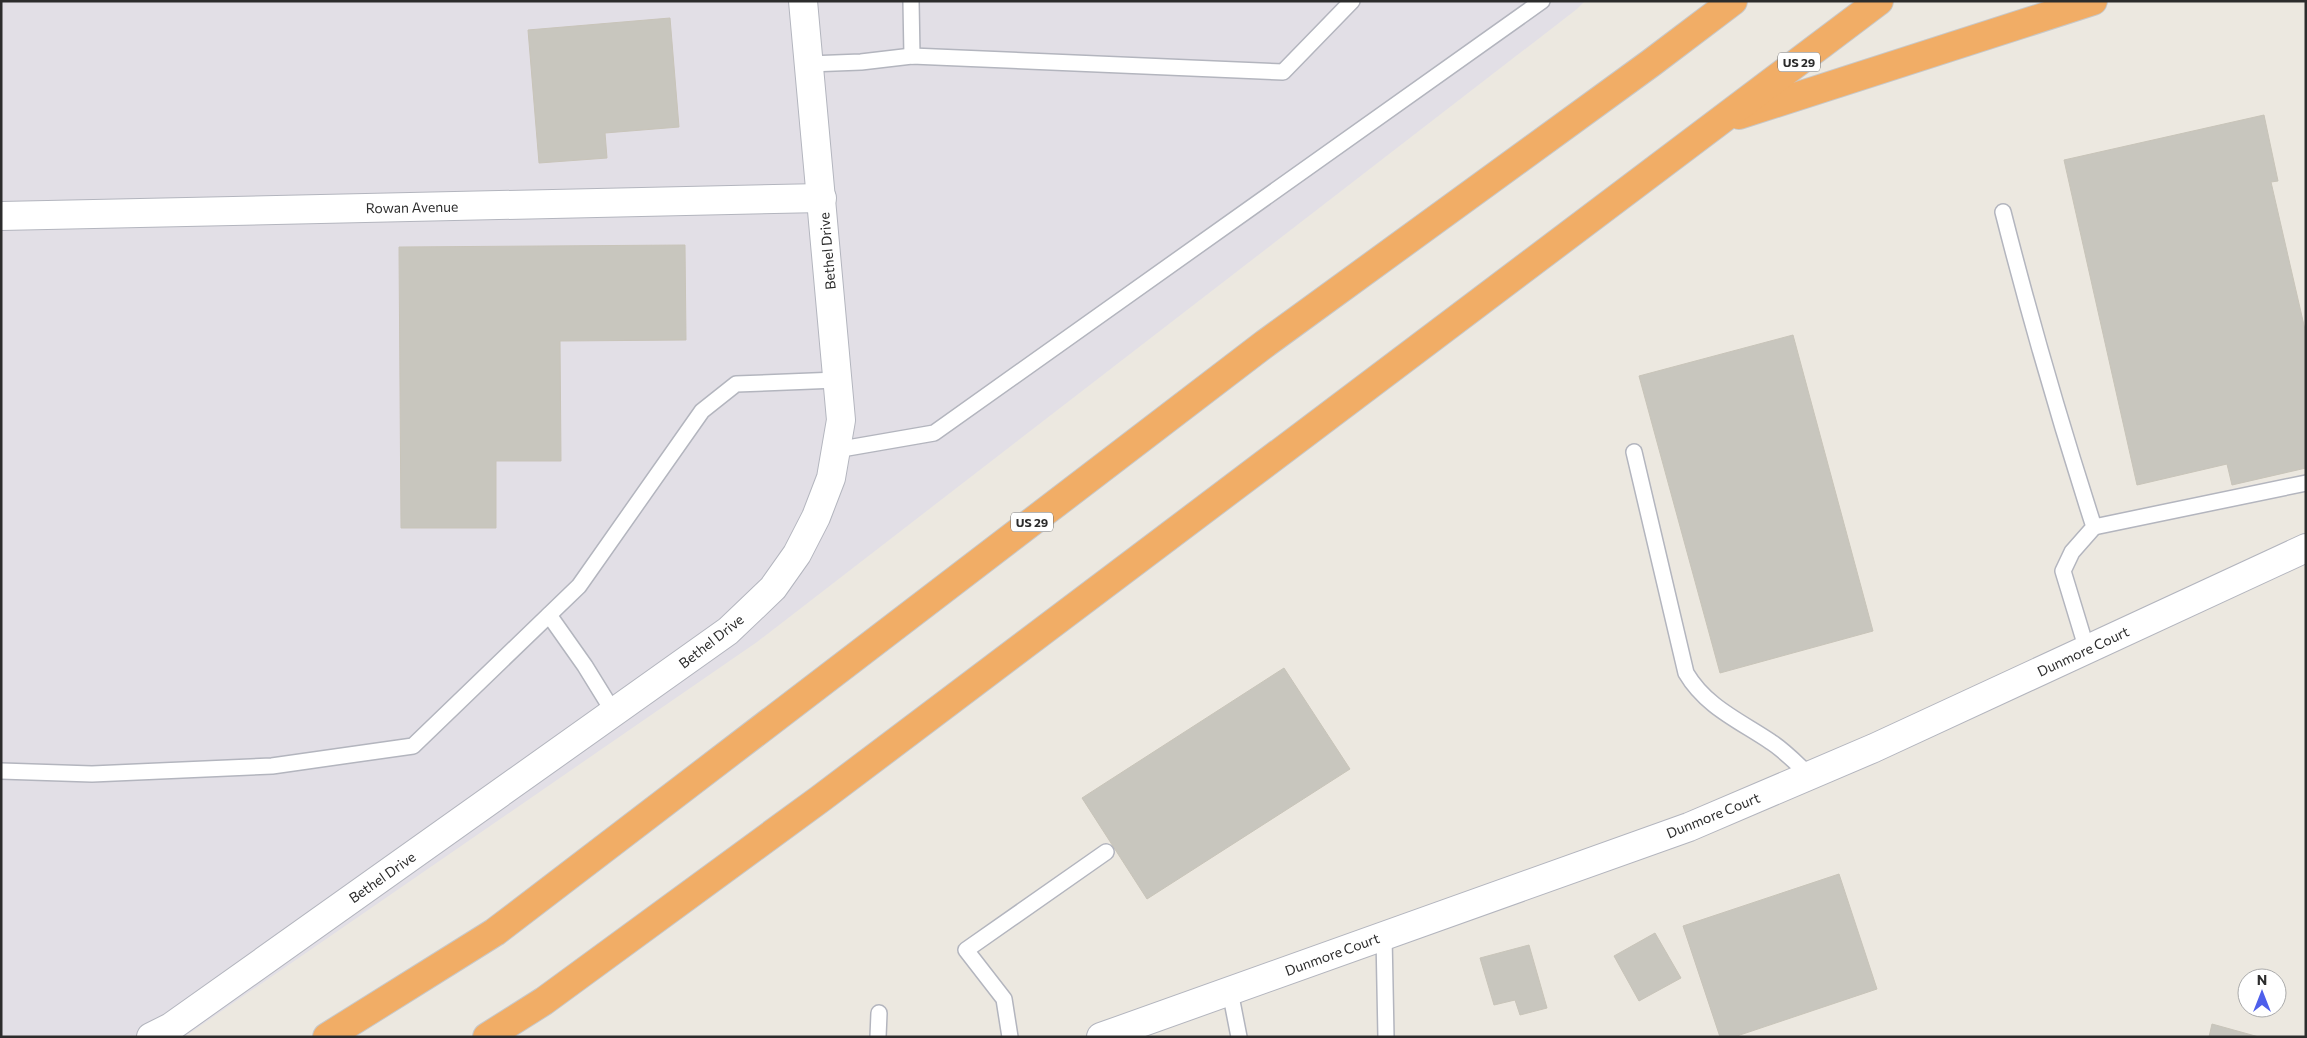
<svg xmlns="http://www.w3.org/2000/svg" width="2307" height="1038" font-family="Commissioner,sans-serif">
<style>
.industrial{fill:#e2dfe6}
.building{fill:#c8c6be;stroke:#c8c4b9}
.lines{fill:none;stroke-linecap:round;stroke-linejoin:round}
.service-casing{stroke:#b3b5be;stroke-width:18}
.minor-casing{stroke:#b3b5be;stroke-width:30}
.motorway-casing{stroke:#c8c8c8;stroke-width:30}
.service{stroke:#fff;stroke-width:15}
.minor{stroke:#fff;stroke-width:28}
.motorway{stroke:#f1ad66;stroke-width:28}
.labels{text-anchor:middle;dominant-baseline:central;stroke-width:4;stroke-linejoin:round;paint-order:stroke}
.shield{fill:#fff;stroke:#6b6b6b;stroke-width:1}
.shield-label{font-size:12px;font-weight:bold;fill:#2c2c2c}
.street-label{font-size:14px;fill:#2c2c2c;stroke:#fff}
</style>
<rect width="100%" height="100%" fill="#ece8e0"/>
<path class="industrial" d="M1,1h1584l-8,8 -820,633 -573,395h-183z"/>
<g class="building">
<path d="M670,18l9,109 -74,6 2,25 -68,5 -11,-133z"/>
<path d="M2264,115l14,66 -7,1 35,152v134l-74,17 -5,-21 -90,21 -73,-325z"/>
<path d="M685,245l1,95 -126,1 1,120h-65v67h-95l-2,-281z"/>
<path d="M1793,335l80,296 -153,42 -81,-297z"/>
<path d="M1284,668l66,101 -203,130 -65,-101z"/>
<path d="M1839,874l38,115 -143,48h-14l-37,-111z"/>
<path d="M1655,933l26,45 -42,23 -25,-45z"/>
<path d="M1529,945l18,63 -27,7 -5,-15 -21,5 -14,-47z"/>
<path d="M2212,1024l47,13h-50z"/>
</g>
<g class="lines">
<g class="service-casing">
<g id="service">
<path d="M911,1l1,55"/>
<path d="M809,64l52,-2 51,-6 371,16 69,-71"/>
<path d="M2003,212c27,106 57,210 91,315l-22,25 -9,19 24,79"/>
<path d="M836,450l98,-17 608,-432"/>
<path d="M1634,452l52,221c20,34 54,48 85,69 14,9 26,22 38,33"/>
<path d="M2094,527l212,-44"/>
<path d="M549,615l36,51 29,47"/>
<path d="M1,771l91,3 180,-8 141,-20 166,-160 123,-175 34,-27 101,-4"/>
<path d="M1384,936l2,101"/>
<path d="M1230,991l9,46"/>
<path d="M878,1037l1,-24"/>
<path d="M1010,1037l-6,-38 -38,-49 140,-98"/>
</g>
</g>
<g class="minor-casing">
<g id="minor">
<path d="M1,216l821,-18"/>
<path d="M151,1037l20,-10 557,-396 45,-43 24,-34 19,-37 15,-39 10,-58 -38,-419"/>
<path d="M1101,1037l588,-210 185,-79 432,-200"/>
</g>
</g>
<g class="motorway-casing">
<g id="motorway">
<path d="M1739,115l354,-114"/>
<path d="M327,1037l168,-105 771,-589 385,-280 82,-62"/>
<path d="M487,1037l57,-36 276,-202 1059,-798"/>
</g>
</g>
<use href="#service" class="service"/>
<use href="#minor" class="minor"/>
<use href="#motorway" class="motorway"/>
</g>
<g class="labels">
<g class="shield">
<rect x="1778" y="52.5" width="42" height="19" rx="4"/>
<rect x="1011" y="512.5" width="42" height="19" rx="4"/>
</g>
<g class="shield-label">
<text x="1799" y="62">US 29</text>
<text x="1032" y="522">US 29</text>
</g>
<g class="street-label">
<text transform="translate(412 207) rotate(-1)">Rowan Avenue</text>
<text transform="translate(827 251) rotate(-95)">Bethel Drive</text>
<text transform="translate(711 641) rotate(-38)">Bethel Drive</text>
<text transform="translate(2083 651) rotate(-25)">Dunmore Court</text>
<text transform="translate(1713 815) rotate(-22)">Dunmore Court</text>
<text transform="translate(382 877) rotate(-35)">Bethel Drive</text>
<text transform="translate(1332 954) rotate(-20)">Dunmore Court</text>
</g>
</g>
<rect width="2307" height="1038" fill="none" stroke="#2c2c2c" stroke-width="5"/>
<g transform="translate(2262 993)"><circle r="24" fill="#ffffff" stroke="#ababab"/>
<path d="M0-4L9 19L0 12L-9 19Z" fill="#4e5feb"/>
<text y="-8" font-size="14" font-weight="bold" text-anchor="middle" fill="#2c2c2c">N</text>
</g>
</svg>
